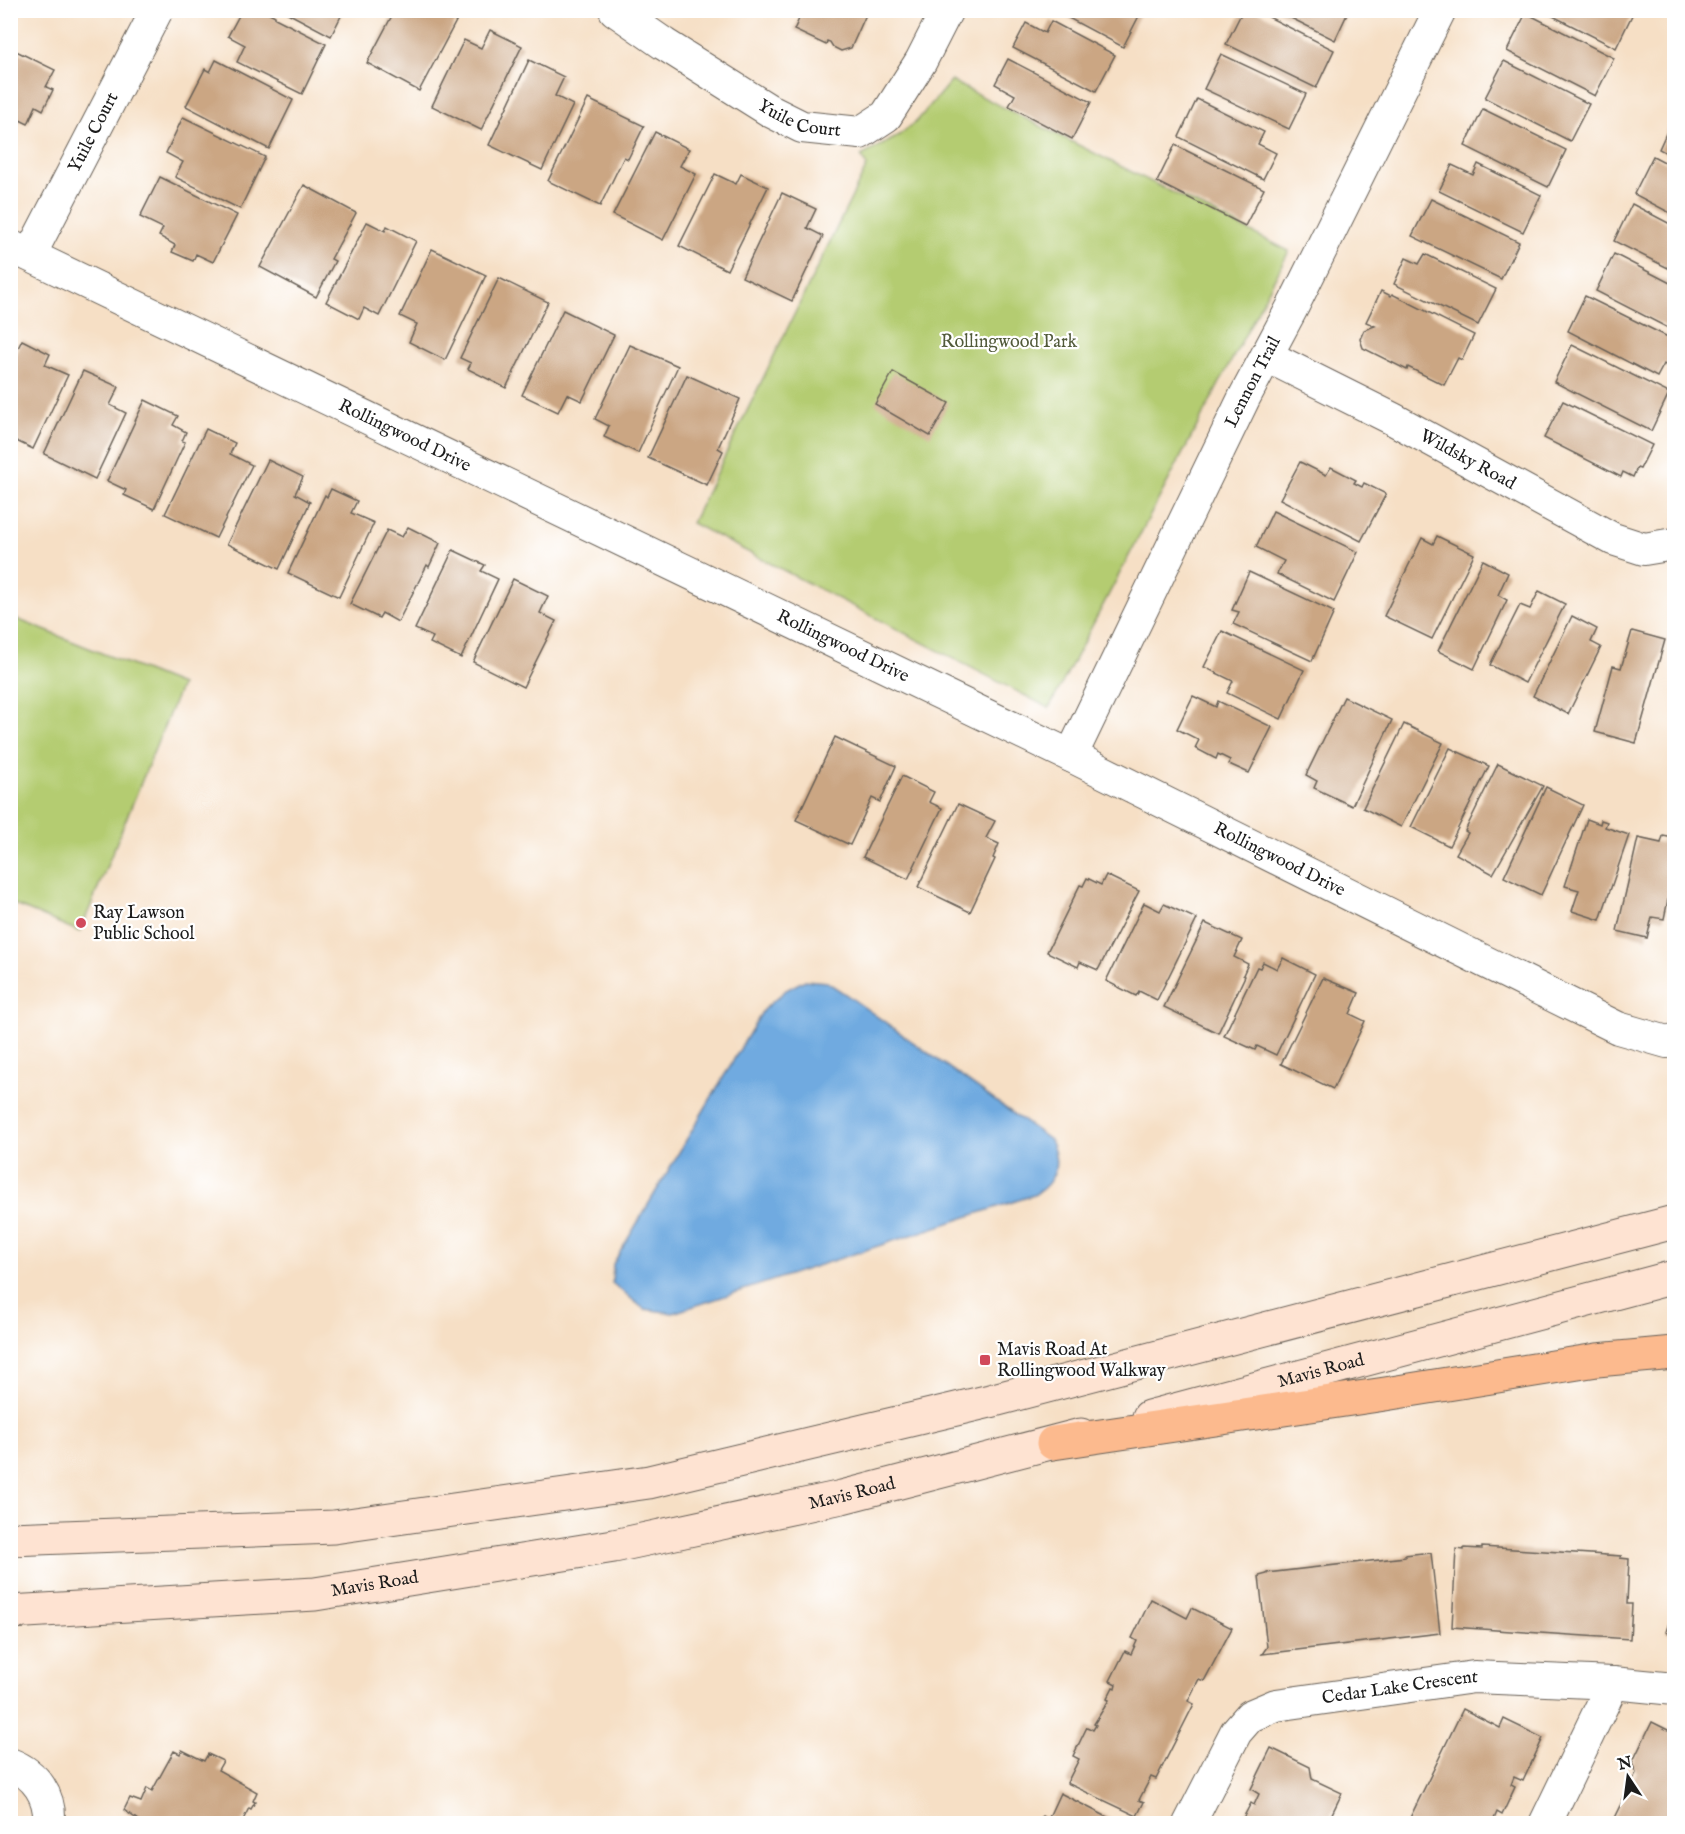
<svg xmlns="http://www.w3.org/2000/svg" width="1685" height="1834" font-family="'IM FELL English',serif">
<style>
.green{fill:#b4cc71;stroke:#687446;stroke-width:1.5}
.water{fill:#6faae0;stroke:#46637e;stroke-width:1.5}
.building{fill:#cba683}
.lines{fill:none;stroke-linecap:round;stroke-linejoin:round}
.minor-casing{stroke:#686057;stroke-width:34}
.secondary-casing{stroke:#686057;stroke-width:35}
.motorway-casing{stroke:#686057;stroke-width:35}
.minor{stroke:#fff;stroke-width:32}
.secondary{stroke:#fee3d2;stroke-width:33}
.motorway{stroke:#fcba8e;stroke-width:33}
.poi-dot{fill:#d1495b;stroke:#fff;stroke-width:2}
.labels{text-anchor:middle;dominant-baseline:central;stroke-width:4.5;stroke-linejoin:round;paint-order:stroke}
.street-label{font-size:18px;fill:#1c1c1c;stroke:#fff}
.park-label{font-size:18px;fill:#515a3a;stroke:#fff}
.poi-label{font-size:18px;fill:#1c1c1c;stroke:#fff;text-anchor:start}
</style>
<rect width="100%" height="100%" fill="#fff"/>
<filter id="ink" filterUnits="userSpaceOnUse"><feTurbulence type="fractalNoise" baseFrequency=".0167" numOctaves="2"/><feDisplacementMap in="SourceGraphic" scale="12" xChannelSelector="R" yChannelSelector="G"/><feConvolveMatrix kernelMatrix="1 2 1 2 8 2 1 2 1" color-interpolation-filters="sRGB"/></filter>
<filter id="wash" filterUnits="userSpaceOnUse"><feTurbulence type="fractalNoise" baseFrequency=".008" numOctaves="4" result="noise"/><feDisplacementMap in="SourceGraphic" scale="24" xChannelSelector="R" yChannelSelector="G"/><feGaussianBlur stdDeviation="1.35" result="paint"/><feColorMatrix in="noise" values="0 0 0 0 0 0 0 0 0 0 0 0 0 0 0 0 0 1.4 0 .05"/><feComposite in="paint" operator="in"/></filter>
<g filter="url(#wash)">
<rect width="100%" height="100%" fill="#f6dfc5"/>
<g class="green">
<path d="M951,81l338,170 -240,457 -357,-185 175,-357 -6,-10 34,-18 22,-17z"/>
<path d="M14,618l167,67 -101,247 -69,-29 -1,-278z"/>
</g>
<path class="water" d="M805,980l22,2 20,13 203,145c11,23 6,42 -16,55l-361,118 -29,-4 -32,-26 1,-19 150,-254 23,-20z"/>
<g id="blocks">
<g class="building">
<path d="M242,10h22l11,6v2l51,26 -24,50 -65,-32 8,-17 -17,-9z"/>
<path d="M282,10h62l-13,26z"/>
<path d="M395,10h67l-43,81 -52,-28z"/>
<path d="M803,10h65l-17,38 -10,3 -8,-4 -3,-5 -3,-1 -1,4 -32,-15z"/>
<path d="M1060,10h82l-19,37 -64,-34z"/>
<path d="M1243,10h12l79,40 -18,38 -90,-44z"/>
<path d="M1275,10h74l-14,30z"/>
<path d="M1541,10h91l2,1 -18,37z"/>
<path d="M1526,13l88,45 -19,38 -88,-45z"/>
<path d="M1051,21l64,34 -19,36 -83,-43 13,-25 19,10z"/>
<path d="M490,30l32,16 -41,84 -49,-24 32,-66 17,8z"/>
<path d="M10,48l45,22 -9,17 7,3 -10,20 -7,-4 -8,18 -8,-4 -10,19z"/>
<path d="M1221,54l85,40 -17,35 -85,-40z"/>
<path d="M1008,59l83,43 -19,37 -63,-33 6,-11 -20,-11z"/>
<path d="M216,60l77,40 -24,49 -83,-43 19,-37 5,3z"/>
<path d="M529,60l35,17 -9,19 18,9 -31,65 -53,-25z"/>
<path d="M1504,61l85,43 -19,37 -85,-43z"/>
<path d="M588,99l56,27 -16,33 -4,-2 -24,49 -52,-25z"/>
<path d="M1197,99l67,33 -6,12 18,9 -13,26 -84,-42z"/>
<path d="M1483,109l83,41 -18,37 -83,-41z"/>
<path d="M1674,116v41l-15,-8z"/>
<path d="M183,117l82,40 -25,52 -65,-32 8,-15 -17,-9z"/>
<path d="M655,132l34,17 -9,17 16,8 -33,66 -50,-25z"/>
<path d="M1175,145l89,44 -19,37 -88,-44z"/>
<path d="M1653,156l21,11v48l-40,-21z"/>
<path d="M1478,164l63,31 -18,37 -84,-41 13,-26 21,10z"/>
<path d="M715,174l21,10 5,-10 27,13 -41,83 -48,-24z"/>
<path d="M160,177l77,38 -24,47 -17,-8 -3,7 -21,-9 3,-7 -16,-9 4,-8 -23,-11z"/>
<path d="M304,185l52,28 -25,46 4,2 -19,36 -56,-30z"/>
<path d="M782,193l34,16 -9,19 16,8 -31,65 -50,-24z"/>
<path d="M1431,199l88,43 -18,37 -89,-43z"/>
<path d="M1632,204l42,22v45l-60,-30z"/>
<path d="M367,222l18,9 2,-5 29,15 -37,75 -15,-8 -5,11 -33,-17z"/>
<path d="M432,249l54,26 -41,85 -36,-18 8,-18 -17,-8z"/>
<path d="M1425,254l71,35 -18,36 -84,-41 12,-26 13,6z"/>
<path d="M1614,254l60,31v46l-78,-40z"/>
<path d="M499,278l49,24 -42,86 -38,-19 3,-6 -11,-5z"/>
<path d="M1381,291l10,5 1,-2 82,41 -12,25 -4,-2 -14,27 -36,-18 -1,3 -44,-22 -3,-9 4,-9 11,-4 -9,-4z"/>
<path d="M1585,296l89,44v13l-6,14 -4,-3 -7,13 -89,-46z"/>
<path d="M563,310l51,25 -32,66 -15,-7 -9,18 -36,-17z"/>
<path d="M22,340l28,14 -5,11 23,10 -35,74 -23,-11v-74z"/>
<path d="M630,345l48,21 -40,87 -34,-16 5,-11 -14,-7z"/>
<path d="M1572,345l97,48 -18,38 -97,-49z"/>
<path d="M83,371l36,16 -9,18 16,8 -31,66 -51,-25z"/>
<path d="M893,372l56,31 -19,33 -55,-32z"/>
<path d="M687,375l53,24 -22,49 5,3 -16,34 -59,-27z"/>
<path d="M145,400l33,16 -5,9 13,7 -4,9 3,1 -31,67 -30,-14 2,-5 -19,-9z"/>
<path d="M1563,401l89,44 -12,24 -3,-1 -4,9 -10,-5 -2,5 -77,-39z"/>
<path d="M206,429l29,14 -5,11 22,11 -36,73 -51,-24z"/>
<path d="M268,460l35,17 -8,17 15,8 -31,67 -52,-25z"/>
<path d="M1300,462l26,13 5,-8 25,13 -2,3 8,4 2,-4 22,11 -25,47 -81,-42z"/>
<path d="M331,489l26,12 -6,12 23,10 -35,74 -51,-24 37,-78 2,2z"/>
<path d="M1273,511l85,41 -24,50 -57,-28 7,-13 -28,-14z"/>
<path d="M408,527l32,16 -11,24 -2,-2 -29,57 -16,-9 -3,5 -29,-14 37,-74 15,7z"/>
<path d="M1437,536l37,18 -42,85 -48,-23 38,-78 11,6z"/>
<path d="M453,550l32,15 -4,6 17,8 -37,79 -31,-15 3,-6 -18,-8z"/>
<path d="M1483,560l25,13 -10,22 9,5 -33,69 -36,-18z"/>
<path d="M1249,572l85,40 -22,49 -79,-37 6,-12 -7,-2z"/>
<path d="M513,579l35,17 -8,17 16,8 -33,66 -50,-25z"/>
<path d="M1539,591l26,13 -40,79 -35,-18 30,-60 10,4z"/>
<path d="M1572,616l25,13 -6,13 10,5 -33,67 -35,-18z"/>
<path d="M1222,631l82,39 -23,49 -54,-26 6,-12 -29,-14z"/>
<path d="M1632,631l33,9 -29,103 -41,-11 18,-66 8,2z"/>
<path d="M1193,696l23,11 2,-6 54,26 -23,46 -20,-9 1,-4 -12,-6 -2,5 -21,-11 4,-8 -22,-11z"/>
<path d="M1344,697l48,23 -40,86 -38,-18 3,-7 -11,-6z"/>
<path d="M1404,724l39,19 -42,84 -38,-19z"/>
<path d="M835,737l61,29 -16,36 -8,-4 -22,47 -54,-25z"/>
<path d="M1450,748l39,18 -40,80 -38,-19z"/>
<path d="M1498,764l45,22 -50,88 -37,-20 12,-21 -3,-2z"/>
<path d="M902,776l32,16 -5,10 13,6 -34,71 -45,-22z"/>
<path d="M1546,787l37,18 -42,90 -37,-18z"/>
<path d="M958,804l37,17 -9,17 13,6 -6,14 2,1 -25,53 -52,-25z"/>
<path d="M1587,819l13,5 1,-4 6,2 -2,5 24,8 -29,85 -28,-9 7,-21 -14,-4z"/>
<path d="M1663,836l11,2 -1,8 1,24 -10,49 -12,-2 -5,21 -30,-7 21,-93 23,5z"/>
<path d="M1106,875l33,16 -41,79 -18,-8 -2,5 -31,-15 33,-67 3,1 4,-8 14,7z"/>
<path d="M1144,903l16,8 4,-7 33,15 -40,81 -18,-9 -3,5 -30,-15z"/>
<path d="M1205,923l37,17 -8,17 14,7 -5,11 2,1 -27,57 -54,-26z"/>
<path d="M1283,958l32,16 -39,81 -19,-9 -2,4 -31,-14 33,-69 3,1 3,-6 14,7z"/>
<path d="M1323,978l36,15 -9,21 15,7 -32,68 -52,-25z"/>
<path d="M1482,1547l139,9 -1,2 9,1 -2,45h5l-2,35 -178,-12 4,-78 8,1v-2l18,1z"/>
<path d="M1422,1553v1l9,-1 9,80 -178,21 5,-7 -8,-71 8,-2v-1l138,-16v-2z"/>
<path d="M1151,1599l36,19 5,-10 40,20 -28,53 -5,-2 -11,22 6,3 -38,75 -5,-2 -12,23 5,2 -7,14 -70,-33 12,-24 -6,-3 14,-29 6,3 3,-5 -2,-1 15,-24 -2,-1 6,-12 2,1 1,-4 -6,-3 15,-30 6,3 6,-13 -5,-3z"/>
<path d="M1674,1607v28l-8,-3z"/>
<path d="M1463,1709l37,19 4,-9 39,19 -20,43 -9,-4 -3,8 4,2 -13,28 -5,-3 -5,12h-85z"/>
<path d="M1652,1722l22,11v91h-63l25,-51 -4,-10z"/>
<path d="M1271,1748l39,19 2,12 30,14 -15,31h-87l11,-21 3,2 5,-11 -8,-5z"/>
<path d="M182,1750l22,11 4,-7 15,7 -5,9 39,22 -4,9 2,1 -4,7 -2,-1 -8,16h-105l2,-4 -14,-10 6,-12 11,4 6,-14 5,3 22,-40 6,3z"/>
<path d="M1060,1793l61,31h-83l4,-8 6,3z"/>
</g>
</g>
</g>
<g filter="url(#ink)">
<use href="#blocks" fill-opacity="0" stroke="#686057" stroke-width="1.5"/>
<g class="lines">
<g class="minor-casing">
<g id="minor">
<path id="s1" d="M615,10l49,34 108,68 30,15 58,6 26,-17 35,-55 26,-51"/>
<path id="s2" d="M10,246l1061,510 547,272 49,14 7,-2"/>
<path id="s3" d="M30,255l127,-245"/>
<path id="s4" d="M1267,356l126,63 220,120 31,10 30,-5"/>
<path id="s5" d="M1071,756l173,-358 50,-94 146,-294"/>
<path d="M10,1764c26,10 41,32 39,60"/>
<path id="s6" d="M1189,1824l47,-92 14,-16 26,-11 198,-28 139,6 61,6"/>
<path d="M1545,1824l68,-141"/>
</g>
</g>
<g class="secondary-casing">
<g id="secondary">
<path id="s7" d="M1149,1417l525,-140"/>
<path d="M10,1539l324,-12 315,-45 341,-81 684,-179"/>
<path id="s8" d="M10,1612l305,-18 299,-48 228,-49 239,-62"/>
</g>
</g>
<g class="motorway-casing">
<path id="motorway" d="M1053,1443l332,-49 212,-34 77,-7"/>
</g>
<use href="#minor" class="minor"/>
<use href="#secondary" class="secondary"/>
<use href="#motorway" class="motorway"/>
</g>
</g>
<g class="poi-dot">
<circle cx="81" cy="923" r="6"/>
<rect x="979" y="1354" width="12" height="12" rx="3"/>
</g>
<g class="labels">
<g class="street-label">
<text stroke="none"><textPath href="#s1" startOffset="216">Yuile Court</textPath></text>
<text stroke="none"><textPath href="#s3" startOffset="138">Yuile Court</textPath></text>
<text stroke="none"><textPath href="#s5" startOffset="416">Lennon Trail</textPath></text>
<text stroke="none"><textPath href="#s2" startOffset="438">Rollingwood Drive</textPath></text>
<text stroke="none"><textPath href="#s4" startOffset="226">Wildsky Road</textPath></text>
<text stroke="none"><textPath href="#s2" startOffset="924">Rollingwood Drive</textPath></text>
<text stroke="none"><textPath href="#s2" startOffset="1410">Rollingwood Drive</textPath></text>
<text stroke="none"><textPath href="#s7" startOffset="178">Mavis Road</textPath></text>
<text stroke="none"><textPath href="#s8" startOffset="852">Mavis Road</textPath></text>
<text stroke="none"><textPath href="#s8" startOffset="366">Mavis Road</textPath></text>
<text stroke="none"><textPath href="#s6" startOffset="278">Cedar Lake Crescent</textPath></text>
</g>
<g class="park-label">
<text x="1009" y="342">Rollingwood Park</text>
</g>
<g class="poi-label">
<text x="93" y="913">Ray Lawson<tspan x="93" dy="21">Public School</tspan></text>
<text x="997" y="1350">Mavis Road At<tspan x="997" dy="21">Rollingwood Walkway</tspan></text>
</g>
</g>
<rect width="1685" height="1834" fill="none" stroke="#fff" stroke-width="36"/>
<g transform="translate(1628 1777) rotate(347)" stroke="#ffffff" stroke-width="4.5" paint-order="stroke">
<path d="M0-4.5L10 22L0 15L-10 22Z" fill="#1c1c1c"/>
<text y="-9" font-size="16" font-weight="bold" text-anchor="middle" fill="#1c1c1c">N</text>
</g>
</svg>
